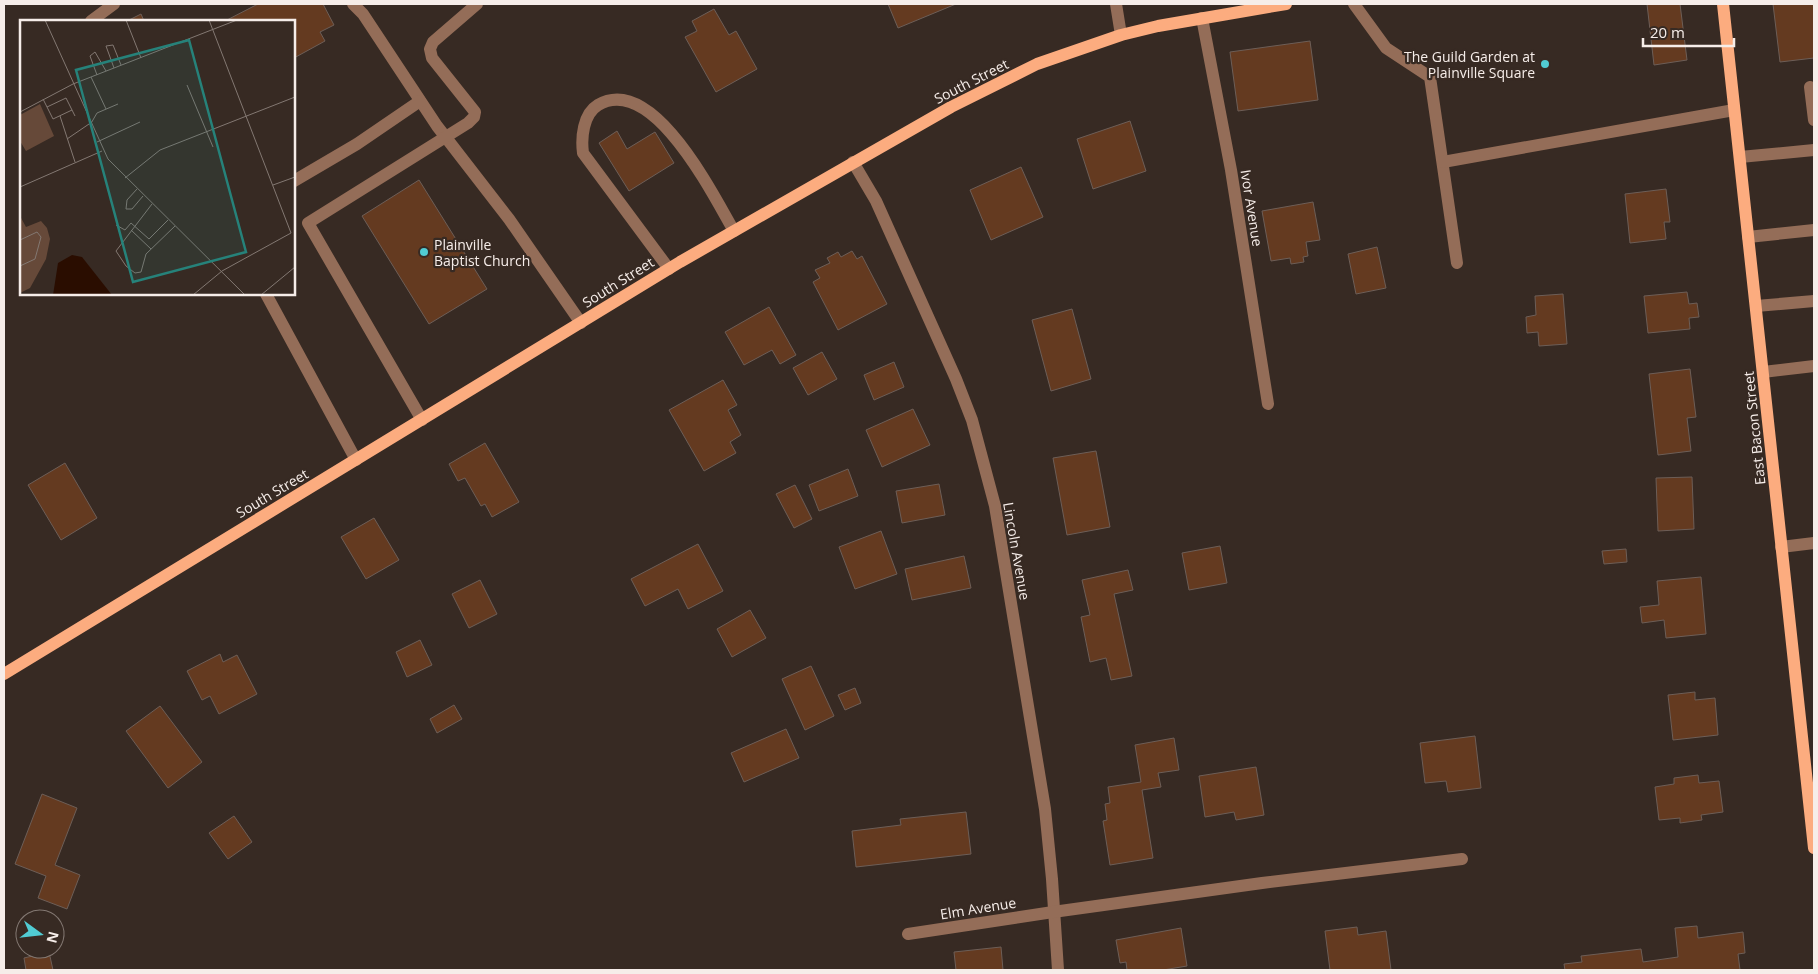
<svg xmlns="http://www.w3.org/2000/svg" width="1818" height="974" font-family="'Open Sans',sans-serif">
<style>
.building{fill:#643a20;stroke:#6d5e57}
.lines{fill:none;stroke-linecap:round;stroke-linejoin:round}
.minor{stroke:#946d58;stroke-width:12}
.major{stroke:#fcac7f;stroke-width:12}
.poi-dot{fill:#51ccd3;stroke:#372a23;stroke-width:2}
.labels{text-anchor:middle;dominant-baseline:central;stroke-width:4.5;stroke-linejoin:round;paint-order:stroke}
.poi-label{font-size:14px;fill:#f6ede9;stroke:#372a23;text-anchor:end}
.street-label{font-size:14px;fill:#f6ede9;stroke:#372a23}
.inset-road{fill:none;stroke:#837872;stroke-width:1}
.view{fill:#26827a;fill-opacity:0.15;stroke:#26827a;stroke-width:2.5}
.inset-edge{fill:none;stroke:#f6ede9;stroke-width:2.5}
</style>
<rect width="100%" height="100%" fill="#372a23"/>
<g class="building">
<path d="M258,4h65l11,21 -14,7 5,9 -31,17v-37h-69z"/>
<path d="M888,4h68l-58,24z"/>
<path d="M1647,4h33l7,56 -33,5z"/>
<path d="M1773,4h41v54l-34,4z"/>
<path d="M714,9l15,26 7,-4 21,38 -41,23 -31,-55 12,-6 -5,-10z"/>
<path d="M141,14l3,7h-17z"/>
<path d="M1310,41l8,59 -80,11 -8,-59z"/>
<path d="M1130,121l16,50 -53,18 -16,-50z"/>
<path d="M617,131l10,18 28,-17 19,31 -45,28 -30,-48z"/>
<path d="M1021,167l22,50 -52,23 -21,-50z"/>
<path d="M419,180l68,109 -58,35 -67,-108z"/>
<path d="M1666,189l4,33h-6l2,17 -36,4 -5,-49z"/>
<path d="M1313,202l7,38 -14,2 2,14 -5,1 1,5 -13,2 -1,-6 -19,3 -9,-50z"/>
<path d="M1377,247l9,41 -30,6 -8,-40z"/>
<path d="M852,251l5,8 5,-3 25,48 -49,26 -25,-48 7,-4 -5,-8 15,-7 -3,-5 11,-6 3,5z"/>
<path d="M1687,292l2,12 8,-1 2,14 -10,1 1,11 -42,4 -4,-37z"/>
<path d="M1563,294l4,50 -28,2 -1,-14 -11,1 -1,-16 10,-2 -1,-19z"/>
<path d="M769,307l27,48 -16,9 -8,-14 -28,15 -19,-33z"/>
<path d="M1072,309l19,70 -40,12 -19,-71z"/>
<path d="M822,352l15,27 -29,16 -15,-27z"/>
<path d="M894,362l10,25 -30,13 -10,-25z"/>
<path d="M1690,369l6,48 -9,1 4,33 -33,4 -9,-81z"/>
<path d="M723,380l14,25 -9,5 13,25 -11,7 6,11 -32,18 -35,-61z"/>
<path d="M913,409l17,36 -48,22 -16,-37z"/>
<path d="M485,443l34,59 -27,15 -7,-13 -4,2 -16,-28 -7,3 -9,-17z"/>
<path d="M1096,451l14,76 -43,8 -14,-77z"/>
<path d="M65,463l32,55 -36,22 -33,-55z"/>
<path d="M848,469l10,27 -39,15 -10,-26z"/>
<path d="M1692,477l2,52 -36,2 -2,-53z"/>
<path d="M939,484l6,31 -43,8 -6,-32z"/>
<path d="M795,485l17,34 -18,9 -18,-34z"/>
<path d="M374,518l25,42 -33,19 -25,-42z"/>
<path d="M881,531l16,43 -42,15 -16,-42z"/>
<path d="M698,544l25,47 -35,18 -10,-20 -33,17 -14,-27z"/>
<path d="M1220,546l7,37 -38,7 -7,-37z"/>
<path d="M1626,549l1,13 -23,2 -2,-13z"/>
<path d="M964,556l7,32 -59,12 -7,-31z"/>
<path d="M1128,570l5,20 -19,4 18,82 -21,4 -5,-22 -16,4 -9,-45 9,-2 -8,-35z"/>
<path d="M1701,577l5,57 -40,4 -2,-18 -22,3 -2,-16 19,-2 -2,-24z"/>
<path d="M480,580l17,34 -28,14 -17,-34z"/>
<path d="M750,610l16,28 -34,19 -15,-28z"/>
<path d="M420,640l12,25 -25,12 -11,-25z"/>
<path d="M220,654l3,8 14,-7 20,39 -38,20 -9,-18 -8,4 -15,-29z"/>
<path d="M811,666l23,50 -29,14 -23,-51z"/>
<path d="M855,688l6,15 -16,7 -7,-15z"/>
<path d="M1695,692v8l20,-2 3,37 -45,5 -5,-45z"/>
<path d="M454,705l8,14 -25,14 -7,-14z"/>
<path d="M160,706l42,56 -34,26 -42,-57z"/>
<path d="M786,729l13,29 -55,24 -13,-29z"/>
<path d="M1475,736l6,52 -33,4 -2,-11 -21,2 -5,-40z"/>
<path d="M1174,738l5,32 -21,3 3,14 -19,3 11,68 -43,7 -7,-44 4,-1 -2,-16 5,-1 -2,-16 33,-5 -6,-37z"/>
<path d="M1256,767l8,48 -28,5 -2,-8 -29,5 -6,-41z"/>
<path d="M1698,775l1,8 20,-2 4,31 -22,3 1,5 -22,3v-5l-21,2 -4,-33 19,-3v-6z"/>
<path d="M42,794l35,14 -22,57 25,10 -13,34 -29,-11 8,-22 -31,-12z"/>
<path d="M966,812l5,42 -115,13 -4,-36 49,-6 -1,-6z"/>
<path d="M234,816l18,26 -24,17 -19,-26z"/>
<path d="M1697,926l1,12 45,-6 2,21 -7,1 2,16h-175l-1,-6 18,-2 -1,-6 60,-7 2,13 35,-5 -3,-29z"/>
<path d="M1357,927l1,8 28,-4 5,39h-61l-5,-39z"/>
<path d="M1181,928l6,38 -24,4h-36l-1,-8 -6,1 -4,-23z"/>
<path d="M1001,947l2,23h-47l-2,-18z"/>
<path d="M49,952l4,18h-27l-2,-12z"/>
</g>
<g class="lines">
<g class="minor">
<path d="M353,4l10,10 74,112 72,93 72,104"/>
<path d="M1116,4l5,31"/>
<path d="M1354,4l32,44 44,29 27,186"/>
<path d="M1202,18l29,152 37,234"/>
<path d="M91,21l23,-17"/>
<path d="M1810,87l4,33"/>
<path d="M1740,157l74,-7"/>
<path d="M853,162l23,39 80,178 16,41 23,86 50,303 7,70 6,91"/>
<path d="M1443,162l291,-52"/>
<path d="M294,181l63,-37 63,-43"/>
<path d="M1748,237l66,-7"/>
<path d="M669,269l-86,-116c-2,-15 0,-39 15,-48 55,-32 115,90 136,126"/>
<path d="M266,294l90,166"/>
<path d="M1756,306l58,-5"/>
<path d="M1763,372l51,-6"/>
<path d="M422,420l-114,-197 160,-100 6,-6 1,-5 -43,-54 -2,-9 3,-7 44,-38"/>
<path d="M1781,547l33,-4"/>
<path d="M908,934l145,-22 209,-29 200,-24"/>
</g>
<g class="major">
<path d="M1723,4l91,844"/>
<path d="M4,674l676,-412 271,-155 86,-43 84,-29 37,-9 128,-22"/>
</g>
</g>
<g class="poi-dot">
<circle cx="1545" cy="64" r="5"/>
<circle cx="424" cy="252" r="5"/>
</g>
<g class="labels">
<g class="poi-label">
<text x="1535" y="56">The Guild Garden at<tspan x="1535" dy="16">Plainville Square</tspan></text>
<text x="434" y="244" text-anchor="start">Plainville<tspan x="434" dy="16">Baptist Church</tspan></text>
</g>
<g class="street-label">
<text transform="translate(971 81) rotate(-27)">South Street</text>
<text transform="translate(1252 208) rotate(81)">Ivor Avenue</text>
<text transform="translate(618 282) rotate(-32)">South Street</text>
<text transform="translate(1754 428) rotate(-96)">East Bacon Street</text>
<text transform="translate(272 493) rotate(-31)">South Street</text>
<text transform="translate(1017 551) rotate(80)">Lincoln Avenue</text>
<text transform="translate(978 908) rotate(-9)">Elm Avenue</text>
</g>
</g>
<g transform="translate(20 20)">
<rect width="275" height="275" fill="#372a23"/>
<path d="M20,84l14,32 -28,15 -6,-10v-26zM0,196l6,11 15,-6 6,7 3,11 -4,20 -16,29 -10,5z" fill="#664939"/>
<path d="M52,235l10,2 30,38h-59l5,-32z" fill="#2a0d00"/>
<path class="inset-road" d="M25,0l63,139 137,136M106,0l15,38M94,48l-8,-22 7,-1 8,20M77,55l-7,-19 5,-4 11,19M71,57l15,32M53,64l164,-64M167,65l26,62M23,79l10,20 19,-9M27,87l19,-9 9,18M0,92l53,-28M40,96l15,46M70,105l7,-12 21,-9M47,119l22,-15M77,122l43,-20M105,158l35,-28 135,-53M253,165l22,-8M0,167l82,-36M117,169l-10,11 -1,9h6l11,-13M132,184l-36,47 10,15 9,7 6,-1 5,-18 29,-28M96,205l9,5 6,-7 18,16 19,-19M111,210l20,19M0,220l17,-8 4,5 -6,22 -15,7M173,275l29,-24 69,-38 -82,-213M241,275l34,-28"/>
<path class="view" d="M169,20l57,212 -113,30 -57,-212z"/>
<rect width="275" height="275" class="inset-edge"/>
</g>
<rect width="1818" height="974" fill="none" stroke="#f6ede9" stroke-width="10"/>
<g transform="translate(40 934) rotate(105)"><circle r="24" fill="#372a23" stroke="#837872"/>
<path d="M0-4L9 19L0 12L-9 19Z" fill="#51ccd3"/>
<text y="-8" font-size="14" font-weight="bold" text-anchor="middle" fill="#f6ede9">N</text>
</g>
<path d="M1643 38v8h91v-8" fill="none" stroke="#f6ede9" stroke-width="2.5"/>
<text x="1650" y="38" font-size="15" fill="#f6ede9" stroke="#372a23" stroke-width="4" paint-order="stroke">20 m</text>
</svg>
